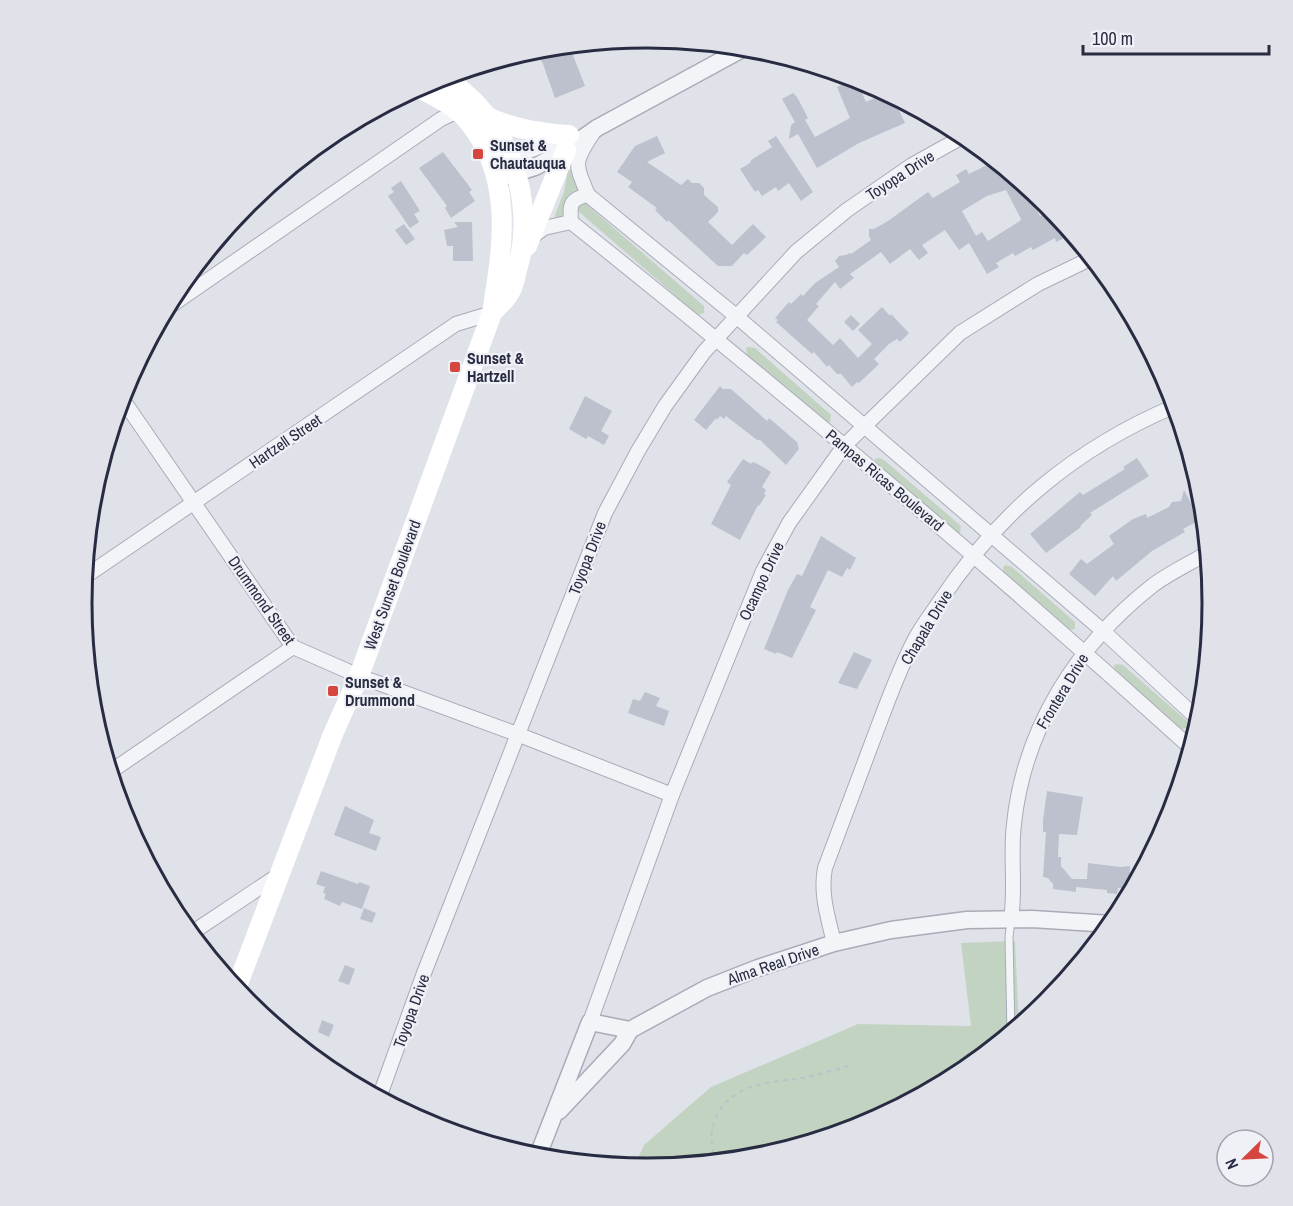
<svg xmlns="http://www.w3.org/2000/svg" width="1293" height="1206" font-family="'Archivo Narrow',sans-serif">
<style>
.green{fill:#c2d4c1}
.building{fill:#bdc0cd;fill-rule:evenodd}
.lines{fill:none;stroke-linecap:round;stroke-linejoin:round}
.service-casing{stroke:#a9abb8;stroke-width:9}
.minor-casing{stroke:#a9abb8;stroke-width:16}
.tertiary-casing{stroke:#a9abb8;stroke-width:19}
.path{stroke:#bec0c9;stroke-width:2;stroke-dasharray:4.5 4.5;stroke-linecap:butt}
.service{stroke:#f3f4f8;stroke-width:7}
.minor{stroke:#f3f4f8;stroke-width:14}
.tertiary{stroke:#f3f4f8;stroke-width:16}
.secondary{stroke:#fff;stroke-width:20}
.poi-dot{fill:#d5463f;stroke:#f0f1f7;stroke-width:2}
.labels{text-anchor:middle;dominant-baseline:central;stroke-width:4.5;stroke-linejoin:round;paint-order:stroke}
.poi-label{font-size:16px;font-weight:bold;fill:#282c42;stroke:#f0f1f7;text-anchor:start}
.street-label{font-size:16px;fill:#282c42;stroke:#f0f1f7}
.rim{fill:none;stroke:#282c42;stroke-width:3}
</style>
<rect width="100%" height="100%" fill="#e0e2ea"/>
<g class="green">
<path d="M568,170h4l8,20c-12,5 -19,16 -15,29l-8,2 -2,-6 9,-23z"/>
<path d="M581,202l5,2 118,102v7l-6,2 -120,-104 -2,-3z"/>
<path d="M749,347l6,1 76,67 -1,7 -6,1 -77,-67 -1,-8z"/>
<path d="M879,458l5,2 77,66 -1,7 -3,2 -82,-71v-5z"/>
<path d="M1006,565l6,2 63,55v7l-7,1 -65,-55v-8z"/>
<path d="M1118,664l5,1 64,56v7l-7,1 -65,-56 -1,-8z"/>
<path d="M1015,941l4,85 -59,47 -97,53 -107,32 -110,10 -12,-1 10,-22 67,-58 147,-63 113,2 -10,-83z"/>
</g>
<g class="building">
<path d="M569,45l16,41 -30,12 -12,-34 -8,-15z"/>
<path d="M855,78l11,24 20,-9 6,3 13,27 -46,20 -42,25 -19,-34 -9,5 2,-14 4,-3 -13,-23 11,-6 4,4 11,21 -3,2 10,17 35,-19 -13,-31z"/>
<path d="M657,136l8,17 -18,9 34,23 7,-6 4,4h7l5,5v7l14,12v5l-10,10 24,23 21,-21 13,13 -19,18 -3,-2 -12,13h-14l-50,-46 -1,2 -12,-12 2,-2 -29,-21 4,-5 -15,-10 18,-26z"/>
<path d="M776,136l37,56 -12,9 -12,-18 -11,8 -2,-4 -14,9 -4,-6 -3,2 -15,-23 10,-6 1,-3 21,-13 -4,-6z"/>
<path d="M443,152l29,38 -3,2 6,9 -24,17 -6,-10 2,-2 -28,-38z"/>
<path d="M995,161l25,20 7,14 2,-1 11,22 12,-6 20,24 -16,8 -1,-4 -22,12 -2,-3 -16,9 -2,-3 -17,10 3,4 -12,7 -18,-31 -10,7 -14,-20 -23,15 6,8 -9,7 -9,-11 -20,15 -9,-12 -31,22 4,4 -14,11 -5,-7 -19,22 3,2 -12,14 26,25 7,-7 18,20 14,-14 -14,-14 24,-23 8,9 1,-2 18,19 -9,9 -3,-3 -8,5 -15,15 5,5 -20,19 -2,-1 -5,5 -11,-13h-4l-8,-9 -2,2 -13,-15 -2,2 -36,-32 2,-2 -3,-2 14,-16 2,2 10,-10 2,2 12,-13 24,-16 -4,-6 4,-5 7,-1 4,-2 1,1 20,-14 -2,-4v-7h5l14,-8 40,-29 5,6 27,-16 -4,-7 10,-6 3,5zM1006,190l15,29 -1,2 -32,20 -6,-9 -6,4 -14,-25 25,-15z"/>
<path d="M401,181l19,30 -6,3 5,8 -9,6 -22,-32 6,-4 -3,-4z"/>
<path d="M454,222h18l1,39h-20v-15h-6l-3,-16 14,-3z"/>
<path d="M404,224l11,15 -9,6 -11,-15z"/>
<path d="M851,315l9,9 -7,7 -9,-9z"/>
<path d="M720,386l3,3h8l36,32 2,-3 28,24 2,7 -13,16 -26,-25h-3l-31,-24 -2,3 -4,-3 -3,4 -1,-2 -10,12 -12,-10z"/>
<path d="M585,396l27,15 -11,20 8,5 -5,9 -16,-9 -2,3 -17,-10z"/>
<path d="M1137,458l12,18 -59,37 2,2 -12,11 1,1 -35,26 -16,-19 50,-42 3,3 42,-26 -2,-2z"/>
<path d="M743,459l8,5 1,-2 4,1 15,9 -9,15 4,3 -2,4 2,1 -7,11 -1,-1 -18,35 -29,-16 20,-39 -4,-3z"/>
<path d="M1184,490l16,30 -17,9 2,3 -33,19 -36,30 -3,-5 -18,20 -26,-22 12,-15 6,5 27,-20 -5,-8 24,-17 13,-5 1,4 22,-11 3,-5 9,-1z"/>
<path d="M821,536l35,22 -6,12 -3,-2 -5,9 -14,-7 -18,37 6,3 -24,48 -15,-6 -1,2 -12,-5 24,-59 9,-16 5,2z"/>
<path d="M854,652l18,8 -15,29 -19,-6z"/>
<path d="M645,692l15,6 -4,8 13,5 -5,15 -36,-13 5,-14 7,2z"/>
<path d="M1047,791l36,6 -6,38 -18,-1 -1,23h3v9l11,13h15l1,-16 32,4 10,-1 -1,22h-11l-1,6 -10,-1v-3l-31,-3v5l-23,-3v-5l-5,-6 -5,-1 3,-45h-3v-12z"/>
<path d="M345,806l29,14 -5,13 12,4 -5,14 -42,-16z"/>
<path d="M321,871l37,13 1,-2 11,4 -8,23 -20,-7 -2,4 -16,-7 2,-5 -3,-1 2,-6 -9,-3z"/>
<path d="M364,908l12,5 -4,10 -12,-4z"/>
<path d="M345,965l10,4 -6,16 -11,-4z"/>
<path d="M322,1020l12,5 -5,12 -11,-5z"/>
</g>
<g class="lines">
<g class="service-casing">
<path id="service" d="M1011,920l-2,17 2,95"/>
</g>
<g class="minor-casing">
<g id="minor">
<path d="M593,133c-20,30 -18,30 -5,62l148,121 367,315 96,89"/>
<path d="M588,195c-19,4 -18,10 -17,27 212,169 419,344 620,526"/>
<path d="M532,237l12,-9 27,-6"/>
<path d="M166,309l275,-190 17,-8"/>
<path d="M121,397l172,250 66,29 158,58 155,61"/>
<path d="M83,578l373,-254 36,-11"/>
<path d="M110,772l183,-125"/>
<path d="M1166,825l15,-46"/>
<path d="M1011,920c5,-32 -1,-64 3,-96 10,-96 63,-179 138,-238 17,-13 37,-22 55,-33"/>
<path d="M190,934l90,-60"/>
<path d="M834,943c-6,-26 -14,-49 -9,-75 16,-43 32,-86 48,-128 13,-34 25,-69 42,-101 7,-13 17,-26 25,-38 60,-90 136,-153 235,-195"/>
<path d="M590,1022l82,-227 91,-224 26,-48 55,-77 116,-113 78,-49 54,-26"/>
<path d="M379,1098l45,-125 181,-460 33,-62 27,-45 39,-54 92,-100 51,-42 65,-45 52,-29"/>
</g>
</g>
<g class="tertiary-casing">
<g id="tertiary">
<path d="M498,162l69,-27"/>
<path d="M498,179l37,-12 31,-17 31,-22 149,-81"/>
<path d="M559,1111l63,-67 8,-14"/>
<path d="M537,1158l53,-136 40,8 77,-42 51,-20 76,-25 57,-13 76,-10 65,-1 79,5"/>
</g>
</g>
<path class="path" d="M717,1162c-15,-33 2,-64 34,-75 16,-6 35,-6 51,-9 17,-3 34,-9 50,-13"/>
<use href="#service" class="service"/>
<use href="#minor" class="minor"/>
<use href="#tertiary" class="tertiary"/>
<g class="secondary">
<path d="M442,77c65,37 96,122 75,193 -2,7 -3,16 -7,22 -4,8 -12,14 -18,21"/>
<path d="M488,117c26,12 52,16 81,18"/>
<path d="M527,246l39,-96"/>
<path d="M236,989l97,-255 26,-58 133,-363c9,-57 20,-116 -9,-170 -7,-12 -15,-24 -25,-32 -12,-10 -27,-16 -40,-24"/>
</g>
</g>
<g class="poi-dot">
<rect x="472" y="148" width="12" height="12" rx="3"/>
<rect x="449" y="361" width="12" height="12" rx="3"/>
<rect x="327" y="685" width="12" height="12" rx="3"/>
</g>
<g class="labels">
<g class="poi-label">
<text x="490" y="145">Sunset &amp;<tspan x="490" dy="18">Chautauqua</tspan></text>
<text x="467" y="358">Sunset &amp;<tspan x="467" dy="18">Hartzell</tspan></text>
<text x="345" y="682">Sunset &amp;<tspan x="345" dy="18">Drummond</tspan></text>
</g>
<g class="street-label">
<text transform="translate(900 175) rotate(-33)">Toyopa Drive</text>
<text transform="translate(285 441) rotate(-34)">Hartzell Street</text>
<text transform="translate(885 480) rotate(40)">Pampas Ricas Boulevard</text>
<text transform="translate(587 558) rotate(-69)">Toyopa Drive</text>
<text transform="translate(761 581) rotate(-65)">Ocampo Drive</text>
<text transform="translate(392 585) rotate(-70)">West Sunset Boulevard</text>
<text transform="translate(262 600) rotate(55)">Drummond Street</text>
<text transform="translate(926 627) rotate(-59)">Chapala Drive</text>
<text transform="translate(1062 691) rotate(-59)">Frontera Drive</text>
<text transform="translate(773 964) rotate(-19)">Alma Real Drive</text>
<text transform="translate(411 1011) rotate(-70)">Toyopa Drive</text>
</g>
</g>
<path d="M0 0H1293V1206H0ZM92 603a555 555 0 1 1 1110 0a555 555 0 1 1-1110 0Z" fill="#e0e1e9" fill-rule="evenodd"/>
<path class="rim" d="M92 603a555 555 0 1 1 1110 0a555 555 0 1 1-1110 0Z"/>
<g transform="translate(1245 1158) rotate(246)"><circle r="28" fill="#f0f1f7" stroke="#a0a2af" stroke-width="1.5"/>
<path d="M0-4.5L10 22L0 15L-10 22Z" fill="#d5463f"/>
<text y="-9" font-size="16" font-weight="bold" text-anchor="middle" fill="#282c42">N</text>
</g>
<path d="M1083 45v9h186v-9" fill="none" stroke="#282c42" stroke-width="3"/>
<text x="1092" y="45" font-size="18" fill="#282c42" stroke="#f0f1f7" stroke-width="4.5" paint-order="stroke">100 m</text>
</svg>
